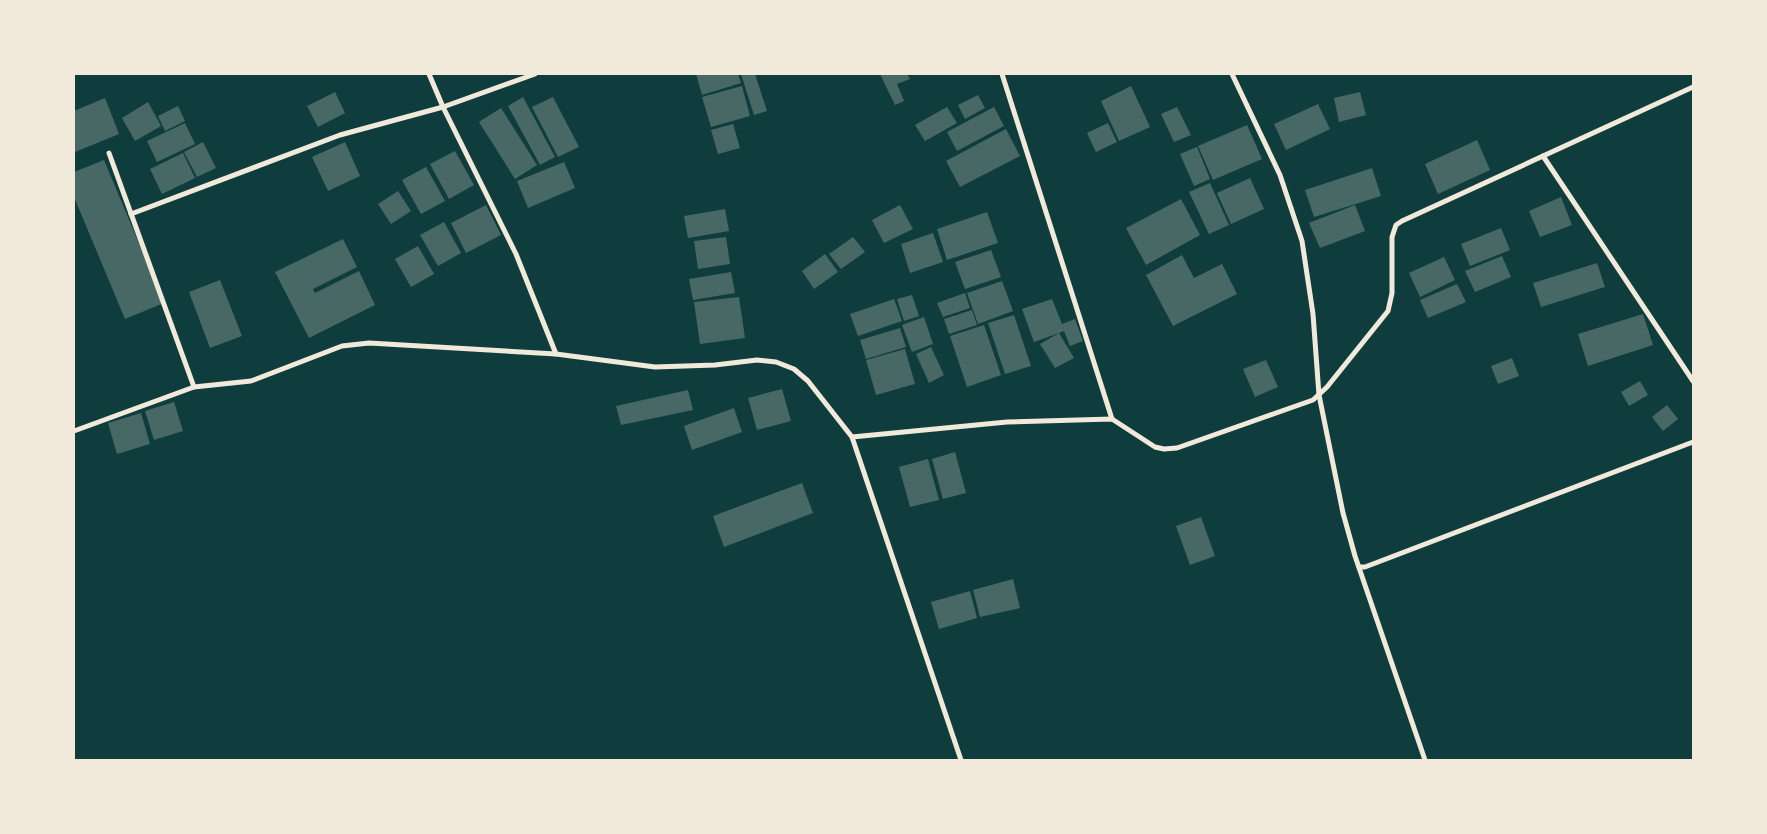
<svg xmlns="http://www.w3.org/2000/svg" width="1767" height="834" font-family="Commissioner,sans-serif">
<style>
.building{fill:#486865}
.lines{fill:none;stroke-linecap:round;stroke-linejoin:round}
.minor{stroke:#f1e9da;stroke-width:5}
</style>
<rect width="100%" height="100%" fill="#0f3d3e"/>
<g class="building">
<path d="M696,74h42l3,9 -39,12z"/>
<path d="M741,74h14l12,37 -13,4z"/>
<path d="M880,74h27l3,5 -13,5 7,17 -9,4z"/>
<path d="M742,86l8,30 -39,11 -9,-30z"/>
<path d="M1131,86l19,41 -31,14 -18,-40z"/>
<path d="M335,92l10,21 -27,14 -11,-21z"/>
<path d="M1360,92l6,23 -27,7 -5,-24z"/>
<path d="M978,95l7,13 -20,11 -7,-14z"/>
<path d="M523,97l32,60 -15,8 -32,-59z"/>
<path d="M553,97l26,50 -21,10 -26,-50z"/>
<path d="M105,98l14,36 -44,18 -1,-41z"/>
<path d="M148,102l13,24 -26,15 -13,-23z"/>
<path d="M1318,104l12,25 -44,21 -12,-26z"/>
<path d="M178,106l7,15 -20,10 -7,-15z"/>
<path d="M947,107l10,16 -32,18 -10,-16z"/>
<path d="M994,107l10,19 -47,25 -10,-19z"/>
<path d="M1177,107l14,28 -17,7 -13,-28z"/>
<path d="M501,108l36,57 -22,14 -36,-57z"/>
<path d="M185,123l10,21 -38,18 -10,-21z"/>
<path d="M1108,123l9,19 -21,10 -9,-19z"/>
<path d="M733,124l7,24 -22,6 -7,-24z"/>
<path d="M1247,125l15,34 -49,21 -15,-34z"/>
<path d="M1006,129l14,27 -60,31 -14,-26z"/>
<path d="M1477,140l13,30 -52,24 -13,-30z"/>
<path d="M203,142l13,26 -19,9 -13,-25z"/>
<path d="M345,142l15,34 -32,15 -16,-34z"/>
<path d="M1197,147l13,32 -16,7 -14,-32z"/>
<path d="M455,151l19,34 -25,14 -19,-35z"/>
<path d="M183,153l12,25 -33,16 -12,-25z"/>
<path d="M104,160l60,143 -39,16 -51,-122v-25z"/>
<path d="M564,162l11,26 -47,20 -11,-27z"/>
<path d="M426,167l19,34 -24,13 -19,-34z"/>
<path d="M1372,168l9,28 -67,21 -9,-27z"/>
<path d="M1250,178l14,31 -33,15 -14,-31z"/>
<path d="M1210,183l19,42 -20,9 -20,-42z"/>
<path d="M398,191l13,20 -20,13 -13,-20z"/>
<path d="M1561,197l11,28 -32,12 -11,-26z"/>
<path d="M1181,199l19,36 -54,30 -20,-37z"/>
<path d="M486,205l15,30 -35,18 -15,-30z"/>
<path d="M900,205l13,24 -29,14 -12,-23z"/>
<path d="M1355,205l10,26 -45,17 -11,-25z"/>
<path d="M725,209l4,22 -41,7 -4,-22z"/>
<path d="M987,212l11,31 -51,17 -10,-31z"/>
<path d="M444,222l17,31 -23,13 -18,-31z"/>
<path d="M1501,228l9,22 -40,16 -9,-22z"/>
<path d="M933,233l10,29 -33,11 -9,-29z"/>
<path d="M726,237l4,27 -32,5 -4,-28z"/>
<path d="M853,237l12,15 -24,17 -12,-15z"/>
<path d="M343,239l14,28 -44,22 2,4 44,-22 16,34 -66,33 -34,-66z"/>
<path d="M418,246l16,28 -23,13 -16,-28z"/>
<path d="M991,250l10,27 -36,12 -10,-27z"/>
<path d="M825,254l13,18 -24,17 -12,-18z"/>
<path d="M1182,255l12,23 28,-14 15,30 -64,32 -27,-51z"/>
<path d="M1502,256l9,21 -36,15 -10,-21z"/>
<path d="M1444,257l11,23 -35,17 -11,-24z"/>
<path d="M1597,263l8,24 -64,20 -8,-24z"/>
<path d="M731,272l4,21 -42,7 -4,-21z"/>
<path d="M220,280l22,56 -32,12 -21,-56z"/>
<path d="M1002,281l11,30 -35,13 -11,-31z"/>
<path d="M1457,284l9,18 -38,16 -8,-18z"/>
<path d="M965,293l5,15 -27,9 -6,-14z"/>
<path d="M912,295l7,21 -15,5 -7,-22z"/>
<path d="M739,297l6,41 -45,6 -6,-42z"/>
<path d="M894,299l8,22 -44,15 -8,-22z"/>
<path d="M1052,299l10,25 13,-5 8,22 -13,5 -6,-15 -5,2 15,25 -19,10 -15,-24 19,-11 -25,9 -12,-33z"/>
<path d="M972,310l5,15 -28,9 -5,-15z"/>
<path d="M1643,314l10,31 -65,21 -10,-32z"/>
<path d="M1014,315l17,51 -26,8 -17,-51z"/>
<path d="M924,317l9,27 -21,8 -10,-27z"/>
<path d="M984,325l17,50 -34,12 -17,-51z"/>
<path d="M900,328l6,19 -40,12 -6,-19z"/>
<path d="M931,347l13,28 -15,8 -13,-29z"/>
<path d="M905,349l10,35 -39,11 -10,-35z"/>
<path d="M1512,358l7,18 -21,8 -7,-18z"/>
<path d="M1266,360l12,27 -23,10 -12,-28z"/>
<path d="M1640,381l8,14 -19,11 -8,-14z"/>
<path d="M782,389l9,32 -34,9 -9,-32z"/>
<path d="M688,390l5,20 -72,15 -5,-19z"/>
<path d="M174,402l9,29 -29,9 -9,-29z"/>
<path d="M1667,405l11,14 -15,12 -11,-14z"/>
<path d="M734,408l8,24 -50,18 -8,-24z"/>
<path d="M141,413l9,31 -33,10 -9,-31z"/>
<path d="M955,452l11,41 -23,6 -11,-40z"/>
<path d="M928,459l11,41 -29,7 -11,-40z"/>
<path d="M802,483l11,30 -89,34 -11,-31z"/>
<path d="M1201,517l14,39 -25,9 -14,-39z"/>
<path d="M1013,579l7,29 -40,9 -7,-27z"/>
<path d="M970,591l7,27 -38,11 -8,-27z"/>
</g>
<g class="lines">
<g class="minor">
<path d="M429,74l14,33 73,147 40,100"/>
<path d="M1002,74l110,345"/>
<path d="M1232,74l48,101 22,66 11,73 6,81 24,118 12,43 70,204"/>
<path d="M109,153l85,234"/>
<path d="M1543,156l150,225"/>
<path d="M131,214l209,-79 103,-28 92,-33"/>
<path d="M74,431l120,-44 57,-6 91,-35 27,-3 187,11 99,13 60,-2 42,-5 19,2 18,7 14,12 44,56 109,323"/>
<path d="M852,437l155,-15 105,-3 43,28 9,2 13,-1 136,-48 14,-13 61,-76 4,-18v-56l4,-12 6,-4 291,-134"/>
<path d="M1359,567h6l328,-125"/>
</g>
</g>
<rect width="1767" height="834" fill="none" stroke="#f1e9da" stroke-width="150"/>
</svg>
